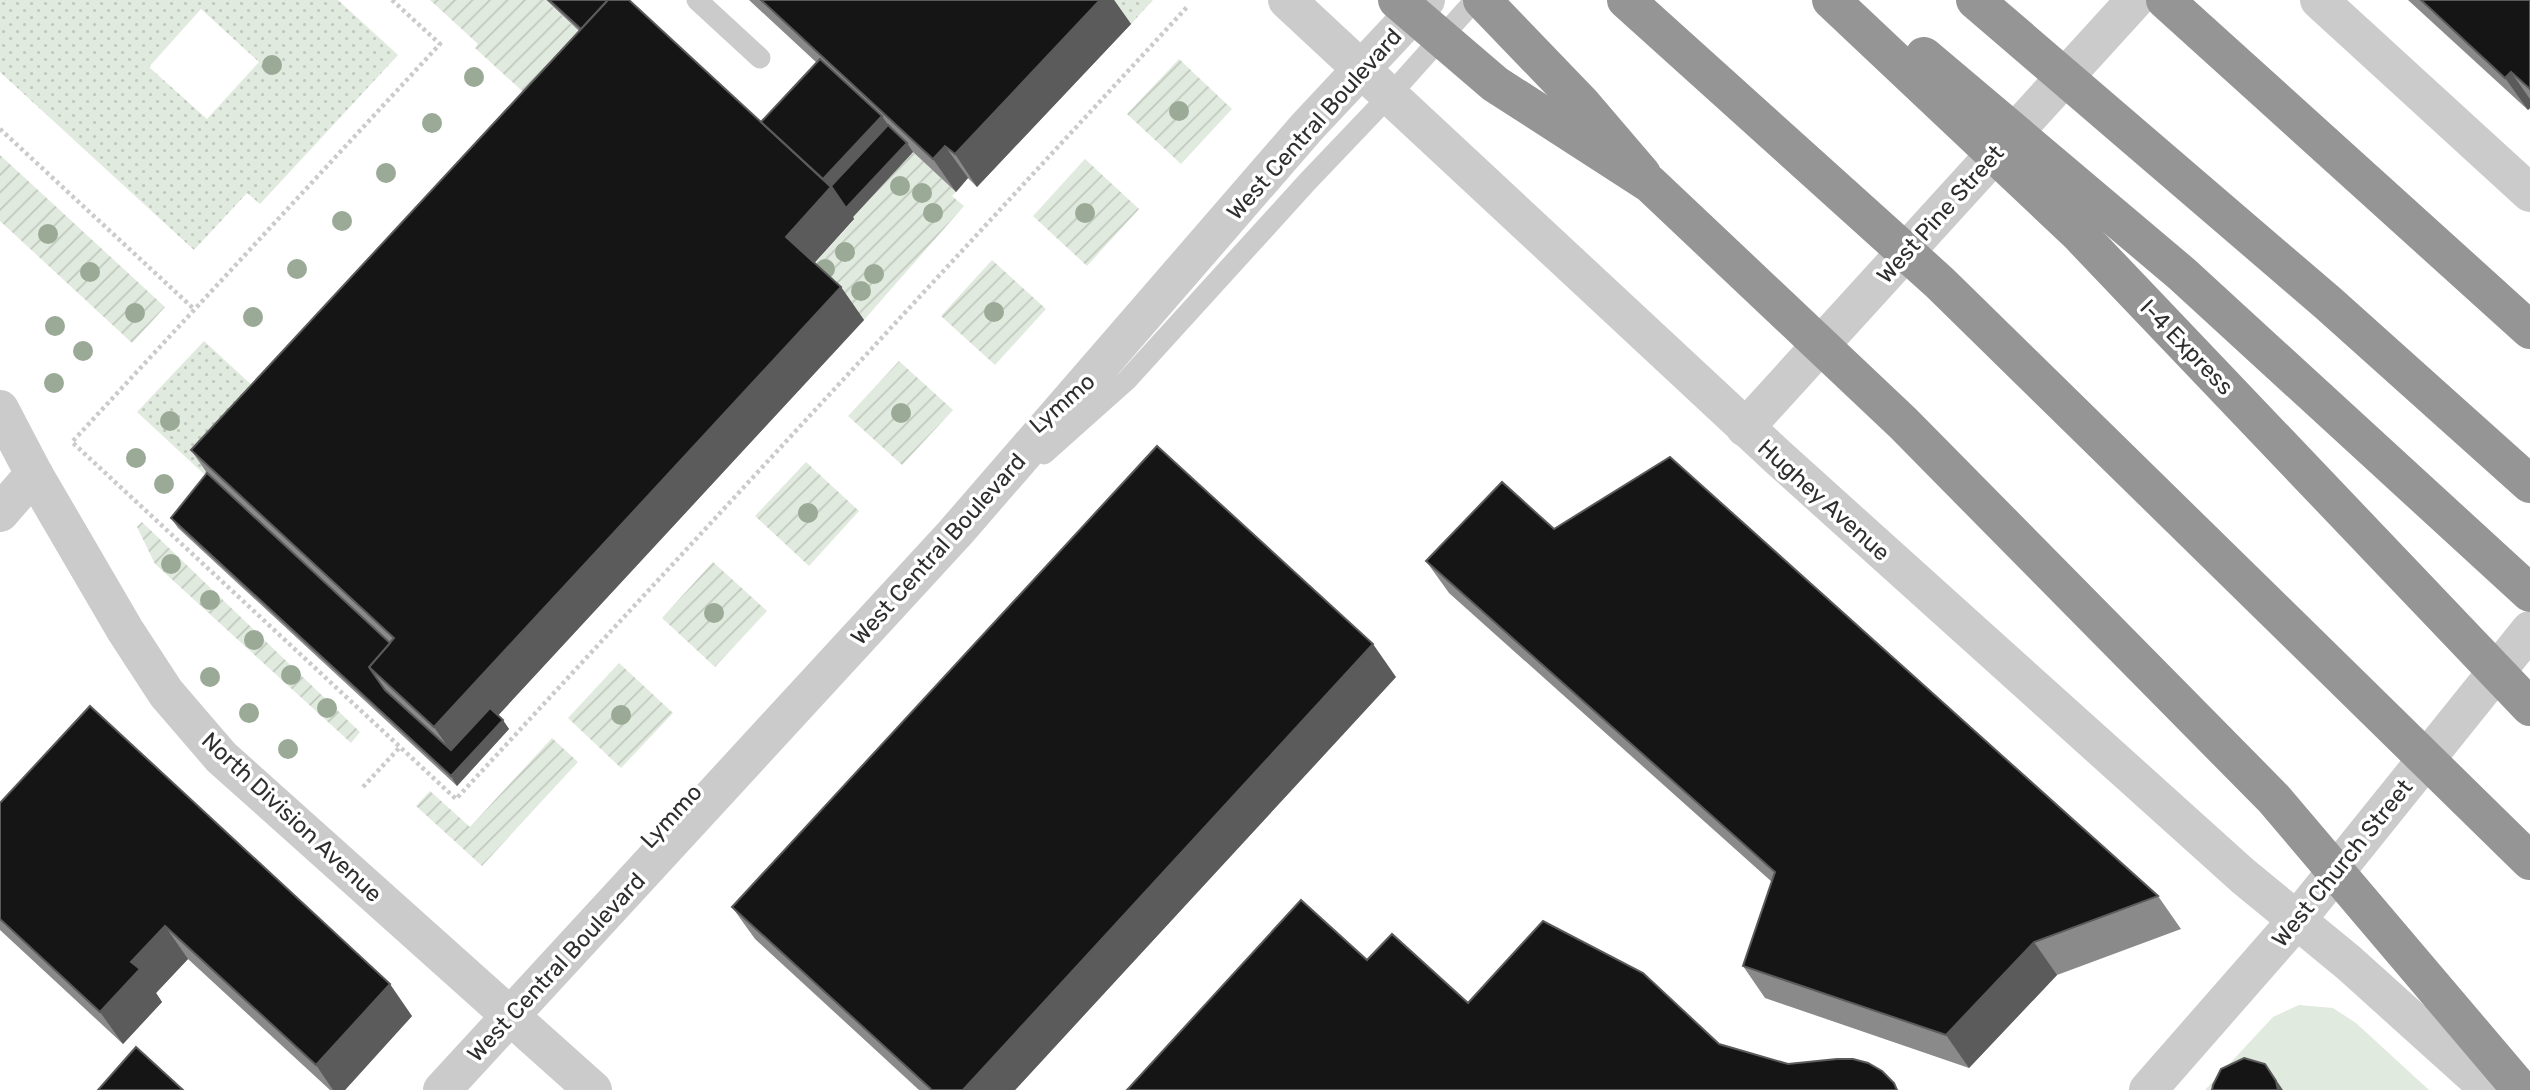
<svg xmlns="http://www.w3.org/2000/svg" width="2530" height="1090" font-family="Rubik,sans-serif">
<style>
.grass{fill:url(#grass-dots);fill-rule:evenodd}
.garden{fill:url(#garden-furrows)}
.pitch{fill:#e1eade}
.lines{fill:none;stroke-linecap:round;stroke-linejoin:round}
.path{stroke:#cbcbcb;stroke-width:4.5;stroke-dasharray:3.5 3.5;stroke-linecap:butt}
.service{stroke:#cbcbcb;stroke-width:21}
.minor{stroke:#cbcbcb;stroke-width:38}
.tertiary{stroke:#cbcbcb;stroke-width:38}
.motorway{stroke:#959595;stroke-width:38}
.motorway-bridge{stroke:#959595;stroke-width:38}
.tree{fill:#9aaa96}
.wall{fill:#8a8a8a}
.shaded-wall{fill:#5b5b5b}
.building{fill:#151515;stroke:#5b5b5b;stroke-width:2}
.labels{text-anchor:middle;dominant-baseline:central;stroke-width:7;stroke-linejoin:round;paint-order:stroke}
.street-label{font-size:23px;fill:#2e2e2e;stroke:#fff}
</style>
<defs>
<pattern id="grass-dots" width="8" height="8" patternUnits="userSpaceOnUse" patternTransform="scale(1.75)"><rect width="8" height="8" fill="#e1eade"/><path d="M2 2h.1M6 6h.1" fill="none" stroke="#c1c9bf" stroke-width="1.8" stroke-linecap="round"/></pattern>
<pattern id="garden-furrows" width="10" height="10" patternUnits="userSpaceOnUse" patternTransform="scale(1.75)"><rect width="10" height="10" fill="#e1eade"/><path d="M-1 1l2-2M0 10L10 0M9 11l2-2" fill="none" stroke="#c1c9bf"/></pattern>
</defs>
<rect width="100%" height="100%" fill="#fff"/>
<g class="grass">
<path d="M0,0h338l60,55 -138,149 -13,-11 -53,57 -194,-178zM201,9l58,53 -52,57 -58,-52z"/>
<path d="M1105,0h48l-22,24z"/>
<path d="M204,341l67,62 -66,72 -68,-63z"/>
</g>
<g class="garden">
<path d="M430,0h115l53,49 -55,61 -68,-62 3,-4z"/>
<path d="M1179,59l53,50 -51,55 -54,-50z"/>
<path d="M913,152l43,40 -4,4 12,10 -100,114 -55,-51 45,-49 -2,-2z"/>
<path d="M0,155l165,152 -33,36 -132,-122z"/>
<path d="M1085,159l54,50 -52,57 -54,-50z"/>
<path d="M992,260l54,49 -51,56 -54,-49z"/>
<path d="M899,361l54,49 -51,55 -54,-49z"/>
<path d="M806,462l53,49 -50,55 -54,-50z"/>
<path d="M142,522l218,210 -9,11 -196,-179 -18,-37z"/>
<path d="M713,562l54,49 -52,56 -53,-49z"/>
<path d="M619,663l54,50 -52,55 -53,-50z"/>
<path d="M552,738l26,24 -96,104 -66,-60 14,-15 40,36z"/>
</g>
<path class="pitch" d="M2299,1005l34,3 23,15 73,67h-224l68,-73z"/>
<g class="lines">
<g class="path">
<path d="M392,0l48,44 -368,398 384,357 732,-793"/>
<path d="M0,129l194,180"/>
<path d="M363,787l37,-40"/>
</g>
<g class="service">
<path d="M697,0l63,58"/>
<path d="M1044,454l83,-74 181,-199 82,-86 85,-95"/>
</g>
<g class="minor">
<path d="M1745,428l390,-428"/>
<path d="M0,513l34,-39"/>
</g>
<g class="tertiary">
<path d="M1287,0l493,459 463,417 106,87 141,127"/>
<path d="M2319,0l211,193"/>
<path d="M0,409l34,65 91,156 41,63 55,64 372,333"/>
<path d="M442,1090l513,-557 352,-406 119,-127"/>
<path d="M2148,1090l148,-169 234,-291"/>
</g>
<g class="motorway">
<path d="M1482,0l101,105 59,69"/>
<path d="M2165,0l365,330"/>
</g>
<g class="motorway-bridge">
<path d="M1397,0l98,84 155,100 253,239 371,376 247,291"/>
<path d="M1626,0l314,283 590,578"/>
<path d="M1831,0l247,233 452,474"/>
<path d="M1975,0l353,303 202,181"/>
<path d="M1924,56l258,218 348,319"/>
</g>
</g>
<g class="tree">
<circle cx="272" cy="65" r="10"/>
<circle cx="474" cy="77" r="10"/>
<circle cx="1179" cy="111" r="10"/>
<circle cx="432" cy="123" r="10"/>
<circle cx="386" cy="173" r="10"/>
<circle cx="900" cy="186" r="10"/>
<circle cx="922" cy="193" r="10"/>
<circle cx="933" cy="213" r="10"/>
<circle cx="1085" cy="213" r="10"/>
<circle cx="342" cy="221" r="10"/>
<circle cx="48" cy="234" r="10"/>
<circle cx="845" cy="252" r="10"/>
<circle cx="297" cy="269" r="10"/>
<circle cx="825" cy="269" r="10"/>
<circle cx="90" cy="272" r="10"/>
<circle cx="874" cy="274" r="10"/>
<circle cx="861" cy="291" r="10"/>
<circle cx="994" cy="312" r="10"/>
<circle cx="135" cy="313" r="10"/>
<circle cx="253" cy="317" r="10"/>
<circle cx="55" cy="326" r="10"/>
<circle cx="83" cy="351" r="10"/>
<circle cx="54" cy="383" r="10"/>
<circle cx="901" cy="413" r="10"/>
<circle cx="170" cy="421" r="10"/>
<circle cx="136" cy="458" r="10"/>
<circle cx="164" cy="484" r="10"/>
<circle cx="808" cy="513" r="10"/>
<circle cx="171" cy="564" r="10"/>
<circle cx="210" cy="600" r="10"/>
<circle cx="714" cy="613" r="10"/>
<circle cx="254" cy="640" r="10"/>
<circle cx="291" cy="675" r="10"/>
<circle cx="210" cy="677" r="10"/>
<circle cx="327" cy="708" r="10"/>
<circle cx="249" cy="713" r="10"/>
<circle cx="621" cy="715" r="10"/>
<circle cx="288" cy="749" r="10"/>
</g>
<g class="wall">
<path d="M546,0h83l132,122 56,-59 -68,-63h365l17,24 -154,163 -9,-9 -12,14 -43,-40 -60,65 1,2 -40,44 27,24 23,33 -366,395 11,14 -52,57 -279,-258 -7,-10 36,-45 -16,-23 388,-419z"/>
<path d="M2408,0h122v108l-2,2z"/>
<path d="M1554,529l604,367 23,33 -124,46 -88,93 -204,-70 -22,-32 29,-84 -323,-289 -23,-32z"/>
<path d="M1396,677l-381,413h-96l-164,-151 -23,-32z"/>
<path d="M0,803l412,213 -67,74h-15l-142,-131 -32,34 6,9 -39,42 -123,-114z"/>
</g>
<g class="shaded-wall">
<path d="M1100,0h14l17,24 -154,163 -22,-33z"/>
<path d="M2511,72l19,27v9l-2,2 -23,-32z"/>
<path d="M882,116l13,19 12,8 6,9 -60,65 1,2 -45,50 -23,-32 34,-55z"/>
<path d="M945,146l23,32 -12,14 -23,-33z"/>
<path d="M841,287l23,33 -407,440 -23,-33z"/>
<path d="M1373,644l23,33 -381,413h-52z"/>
<path d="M503,720l6,9 -52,57 -6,-10z"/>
<path d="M165,926l23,33 -32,34 6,9 -39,42 -23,-32 31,-50z"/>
<path d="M2034,942l23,33 -88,93 -23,-33z"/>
<path d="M390,984l22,32 -67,74h-12l-17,-25z"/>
<path d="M2265,1064l18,26h-5z"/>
</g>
<g class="building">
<path d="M549,0h59l-27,29z"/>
<path d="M608,0h21l202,187 -45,50 55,50 -407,440 -65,-60 25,-29 -203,-188z"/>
<path d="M761,0h339l-145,154 -10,-8 -12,13z"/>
<path d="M2421,0h109v89l-19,-17 -6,6z"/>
<path d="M820,59l62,57 -59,63 -62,-57z"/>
<path d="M888,125l19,18 -61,65 -15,-22z"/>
<path d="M1157,446l216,198 -410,446h-31l-200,-183z"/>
<path d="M1670,457l488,439 -124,46 -88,93 -203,-69 32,-94 -349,-311 76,-79 52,47z"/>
<path d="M207,473l183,170 -21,24 16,23 66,60 39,-42 13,12 -52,56 -280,-258z"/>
<path d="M90,706l300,278 -74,81 -151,-139 -34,36 9,7 -40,43 -100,-93v-116z"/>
<path d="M1301,900l66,60 25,-26 76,69 75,-82 100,52 76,71 69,20 49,-5h16l15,4 14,8 12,12 3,7h-770z"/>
<path d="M136,1047l47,43h-85z"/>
<path d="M2244,1058l21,6 11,17 2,9h-66l1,-5 8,-16z"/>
</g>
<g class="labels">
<g class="street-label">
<text transform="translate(1314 124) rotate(-48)">West Central Boulevard</text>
<text transform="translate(1940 214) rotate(-48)">West Pine Street</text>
<text transform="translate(2187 347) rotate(46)">I-4 Express</text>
<text transform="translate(1062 403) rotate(-41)">Lymmo</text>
<text transform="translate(1824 500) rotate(42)">Hughey Avenue</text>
<text transform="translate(938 549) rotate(-48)">West Central Boulevard</text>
<text transform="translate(671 816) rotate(-47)">Lymmo</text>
<text transform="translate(292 817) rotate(43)">North Division Avenue</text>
<text transform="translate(2342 863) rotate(-51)">West Church Street</text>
<text transform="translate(556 967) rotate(-47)">West Central Boulevard</text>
</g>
</g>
</svg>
